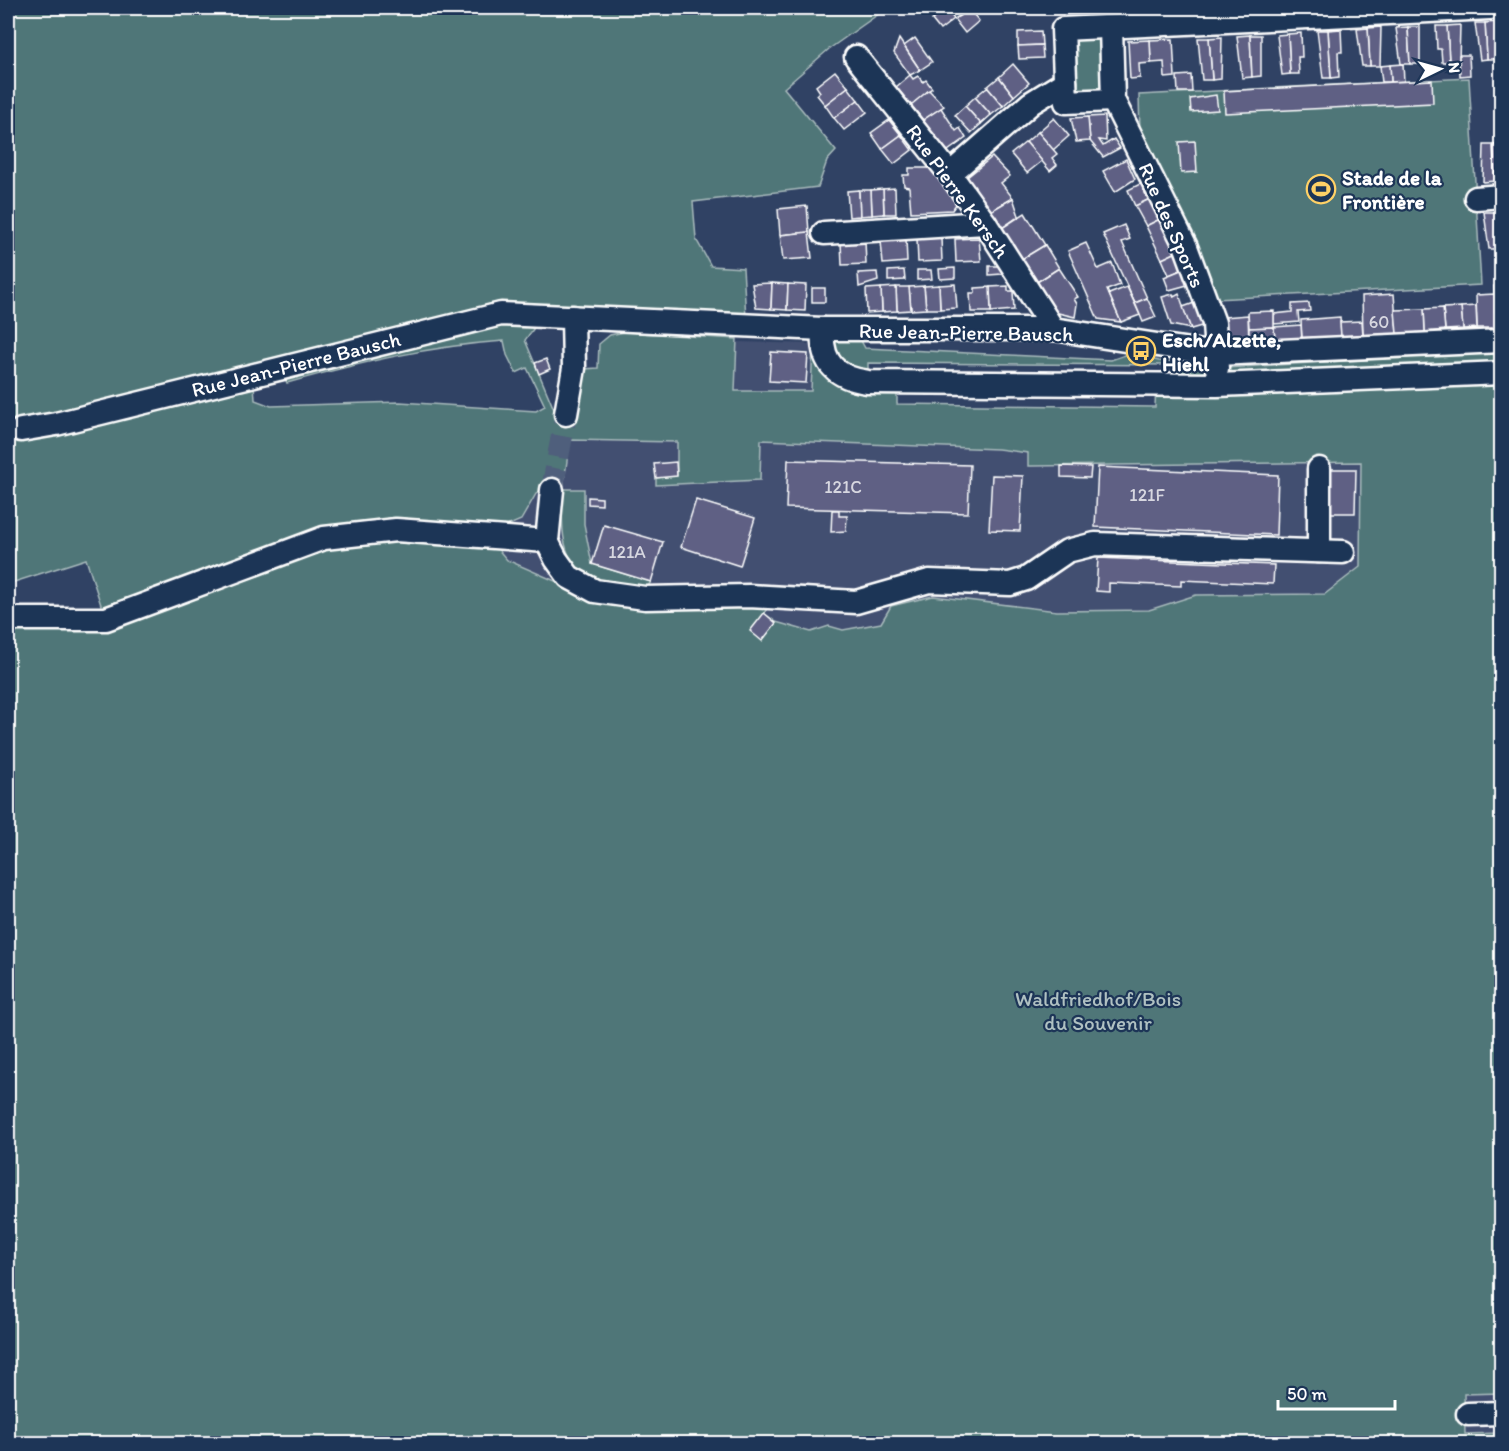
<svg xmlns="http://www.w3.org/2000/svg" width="1509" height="1451" font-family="Itim,sans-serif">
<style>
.built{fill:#424f71}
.green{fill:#507678;stroke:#a8babc;stroke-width:1.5;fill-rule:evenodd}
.building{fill:#5e6084;stroke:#fff;stroke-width:1.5}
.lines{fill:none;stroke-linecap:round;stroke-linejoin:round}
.minor-tunnel{stroke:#4f5e7b;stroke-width:22;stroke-dasharray:22 11;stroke-linecap:butt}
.minor-casing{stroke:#fff;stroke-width:27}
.minor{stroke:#1d3557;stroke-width:22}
.labels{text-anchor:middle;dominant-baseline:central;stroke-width:4.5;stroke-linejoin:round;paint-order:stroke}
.number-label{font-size:18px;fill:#d7d7e0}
.poi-label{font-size:21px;font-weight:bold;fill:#fff;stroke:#1d3557;text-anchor:start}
.street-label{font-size:21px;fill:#fff;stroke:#1d3557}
.park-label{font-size:21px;fill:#b0c1c2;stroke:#1d3557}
</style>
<rect width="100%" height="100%" fill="#304264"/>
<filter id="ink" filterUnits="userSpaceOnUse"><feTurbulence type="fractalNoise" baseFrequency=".0167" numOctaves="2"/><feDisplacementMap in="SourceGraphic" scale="12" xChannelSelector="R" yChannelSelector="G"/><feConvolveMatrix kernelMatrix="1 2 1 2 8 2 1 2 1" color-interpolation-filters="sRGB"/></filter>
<g filter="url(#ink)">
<g class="built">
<path d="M737,342l76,2 -2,47h-76z"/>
<path d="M570,440l107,2v34l-21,2v7l105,-45 237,9 30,4v13h3l330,-4 -1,105 -34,27 -130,1 -47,15 -92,1 -124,-15 -52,27 -38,7 -14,-4 -18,6 -35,-9 -12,-10 -118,-4 -84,-25 -55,-24 -35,-35 49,-5 15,-26 7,-5h20l13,81 70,20 5,-8 -59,-18 -8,-40v-34l-21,-1z"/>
<path d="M1501,1393v40l-36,1 -1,-40z"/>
</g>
<g class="green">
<path d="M8,8h879l-58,41 -45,39 52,63 -9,10 -9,26 -125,15 3,37 15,27 32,2 3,50 -245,-4 33,14 -9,12 31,74 27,-45 15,-1 1,-24 11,-9 14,-3 113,7 -2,52h76l2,-47 20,-6 27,1 5,9 246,12 17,-6 31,7 66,7 276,-16 1,1041 -38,1 1,40 36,-1v10h-1493v-815l101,-1 217,-81 81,-9 89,10 11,13 55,24 84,25 92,-3 29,3 -3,4 12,9 35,10 18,-6 14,4 38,-7 10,-17 42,-10 124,15 92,-1 47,-15 129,-1 35,-27 1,-105 -330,4h-3v-13l-30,-4 -237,-9 -1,40 -104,5v-7l21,-3v-33l-107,-2 -7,49h21v35l8,40 59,18 -6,8c-15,-2 -37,-2 -51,-8 -35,-17 -33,-59 -31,-92l-20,-1 -7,5 -15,26 -14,6 -106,-5 -298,90 -17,-52 -78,25zM504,341l3,14 9,18 11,-5 18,38 -9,5 -136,-9 -129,4 -16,-6 -1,-16 30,-8 3,7c72,-20 142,-37 217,-42zM868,363l310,2v20l-22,-1 -1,23 -258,-3v-22h-29z"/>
<path d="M1105,33l2,62 -35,1 -2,-62z"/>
<path d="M1469,78l12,207 -266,14 -75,-165 -1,-39z"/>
</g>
<g class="building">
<path d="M1023,8h18v5h-17z"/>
<path d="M1041,8h18v4l-18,1z"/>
<path d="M946,9l8,10 -14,11 -8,-10z"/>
<path d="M970,10l9,11 -14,12 -11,-14z"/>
<path d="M1499,22l1,23h-4l1,14h-10l-2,-36z"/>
<path d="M1475,23h10l2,36 -7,1z"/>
<path d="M1460,25l-1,36 -10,1 -2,-36z"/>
<path d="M1436,26h11l2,36h-7l-1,-13h-4z"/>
<path d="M1381,27l-1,39h-10l-2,-38z"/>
<path d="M1408,27l2,37h-9l-5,-36z"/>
<path d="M1408,27h12v37h-10z"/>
<path d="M1368,28l2,38h-8l-5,-37z"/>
<path d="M1341,29l1,23h-4l1,25 -8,1 -3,-48z"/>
<path d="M1317,30h11l3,48h-8z"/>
<path d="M1041,31l1,14 -24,1v-14z"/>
<path d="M1301,33l1,24h-4l1,17h-9l-2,-40z"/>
<path d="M1288,34l2,40 -8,1 -5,-40z"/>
<path d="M1250,35l2,42 -10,1 -5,-42z"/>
<path d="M1250,35h11v41l-9,1z"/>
<path d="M1222,37l-1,42 -9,1 -3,-42z"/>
<path d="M915,38l17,24 -12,8 -16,-24z"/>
<path d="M1198,38h11l3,42h-10z"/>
<path d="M899,39l21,31 -10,5 -16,-22z"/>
<path d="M1173,39l2,38 -10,1 -1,-16 -13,1 -1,-23z"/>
<path d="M1150,40l1,23 -12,1 1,14 -10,1 -2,-38z"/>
<path d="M1042,45l1,13 -24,1 -1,-13z"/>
<path d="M1459,55h10l1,20 -10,1z"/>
<path d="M1013,64l16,19 -15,13 -15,-19z"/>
<path d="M1403,64l1,17 -13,1 -1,-17z"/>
<path d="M1390,65l1,17h-9l-2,-16z"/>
<path d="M835,71l13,16 -23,18 -8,-10 3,-3 -4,-6z"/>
<path d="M910,75l3,4 5,-3 5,6 3,-2 6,8 -21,17 -15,-18z"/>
<path d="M1191,75l1,17h-14l-1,-16z"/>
<path d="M999,77l15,19 -11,10 -16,-19z"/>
<path d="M1432,80l1,23 -208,10 -1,-22z"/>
<path d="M848,87l10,13 -24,18 -9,-13z"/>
<path d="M987,87l16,19 -12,9 -16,-18z"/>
<path d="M929,90l15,16 -21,14 -12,-15z"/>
<path d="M1216,95l2,15 -27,2 -1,-13z"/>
<path d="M975,97l16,18 -10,9 -16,-18z"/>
<path d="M858,100l9,12 -23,18 -10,-12z"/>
<path d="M965,106l16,18 -10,9 -16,-18z"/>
<path d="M941,108l15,23 4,-3 6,10 -21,15 -22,-33z"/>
<path d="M1105,116l1,25 -7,-1 4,6 11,-7 6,9 -17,9 -13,-16 -2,-24z"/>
<path d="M1088,117l2,24 -14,1 -5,-24z"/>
<path d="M1054,118l15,18 -16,14 -15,-18z"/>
<path d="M889,120l12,15 -19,14 -11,-16z"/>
<path d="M1038,132l19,22 -5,4 5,7 -7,6 -24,-29z"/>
<path d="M901,135l11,15 -18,14 -12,-15z"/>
<path d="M1195,141l2,31 -16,1 -2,-31z"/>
<path d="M1026,142l16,19 -15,12 -16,-19z"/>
<path d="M1502,144v37h-7l-2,-36z"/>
<path d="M1484,145h9l2,36 -12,1z"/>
<path d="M992,157l18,19 -9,7 12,15 -24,14 -23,-34z"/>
<path d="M1126,159l9,20 -20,13 -12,-21z"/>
<path d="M909,168h27l23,32 -7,10 -41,2 -2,-25 -5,-1 -1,-11h6z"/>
<path d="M1144,182l8,16 -17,8 -7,-16z"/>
<path d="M895,188l1,26h-12l-1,-25z"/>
<path d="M883,189l1,25 -12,1 -1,-25z"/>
<path d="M859,190l1,26 -11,1 -2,-26z"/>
<path d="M859,190h12l1,25 -12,1z"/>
<path d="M1013,198l6,18 -17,12 -13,-16z"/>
<path d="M1152,198l10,20 -16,8 -11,-20z"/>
<path d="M807,206l2,26 -29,3 -2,-26z"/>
<path d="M1502,211v38h-4l-2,-37z"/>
<path d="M1484,212h12l2,37h-9z"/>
<path d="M1025,213l20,32 -23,14 -20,-31z"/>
<path d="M1162,218l17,33 -17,8 -16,-33z"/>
<path d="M1124,225l6,14 -8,3 25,56 -12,5 -32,-69z"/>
<path d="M809,232l3,26 -29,2 -3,-25z"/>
<path d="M941,238l1,23 -24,1 -1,-23z"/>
<path d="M979,238l2,23 -25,1 -1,-23z"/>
<path d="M906,239l1,23 -24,2 -2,-23z"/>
<path d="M865,241l1,23 -24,1 -1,-23z"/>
<path d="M1086,243l12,26 14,-6 8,22 -13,5 14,32 -23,-3 -30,-68z"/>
<path d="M1045,245l14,23 -22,14 -15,-23z"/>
<path d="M1179,251l7,17 -17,7 -7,-16z"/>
<path d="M989,266h13v8l-13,1z"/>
<path d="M955,268v10l-15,1 -1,-10z"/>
<path d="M1059,268l19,29 -4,2 3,5 -2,13 -21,-5 -17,-30z"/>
<path d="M1186,268l5,16 -22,6 -5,-13z"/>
<path d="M904,270l1,10 -17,1v-10z"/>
<path d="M917,270h14l1,9 -15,1z"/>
<path d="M877,272l1,9 -19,6 -1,-14z"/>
<path d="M772,283l-1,26 -15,-1 -4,-24z"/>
<path d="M772,283l16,1 -1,26 -16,-1z"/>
<path d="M788,284l18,1 -1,26 -18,-1z"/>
<path d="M955,284l2,24 -17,1 -1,-24z"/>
<path d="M939,285l1,24h-14l-2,-23z"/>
<path d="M924,286l2,23 -15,1 -2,-23z"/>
<path d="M1008,286v5h5l1,19 -23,2 -1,-25z"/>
<path d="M1494,286h8v21h-7z"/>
<path d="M896,287h13l2,23 -14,1z"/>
<path d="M896,287l1,24 -15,1 -1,-24z"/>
<path d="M990,287l1,25h-20l-1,-19h5v-5z"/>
<path d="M1127,287l13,28 -19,7 -12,-28z"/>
<rect x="812" y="288" width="13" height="14"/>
<path d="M881,288l1,24 -15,1 -1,-24z"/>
<path d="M1173,294l1,3 5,-3 12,35 -20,-4 -9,-28z"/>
<path d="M1394,294l3,40 -34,1 -1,-39z"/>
<path d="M1495,294v18h5l1,16h-24l-1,-33z"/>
<path d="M1147,298l9,19 -13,5 -8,-19z"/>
<path d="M1197,302l8,23 -14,4 -8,-22z"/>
<path d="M1309,303l1,8 -12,1 1,10 -25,2v-10l18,-2v-8z"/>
<path d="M1476,306l1,22 -14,1 -2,-22z"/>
<path d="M1461,307l2,22 -18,1 -2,-22z"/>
<path d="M1443,308l2,22 -20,2 -1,-23z"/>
<path d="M1424,309l1,23 -28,2 -2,-24z"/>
<path d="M1274,311v16l-25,1 -1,-16z"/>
<path d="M1248,315l1,28 -23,1 -2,-27z"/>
<path d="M1340,317l1,19 -39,5 -1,-21z"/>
<path d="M1362,321l1,14 -22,1 -1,-14z"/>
<path d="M1301,325l1,16h-27l-1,-14z"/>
<path d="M1274,327l1,14 -26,2v-15z"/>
<path d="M771,352l37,2 -2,29 -37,-2z"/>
<path d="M546,359l4,10 -11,5 -4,-11z"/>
<path d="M788,460l182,5 -2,48 -182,-5z"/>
<path d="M676,462l1,14 -21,2 -2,-14z"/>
<path d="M1061,466l30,1 -1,11 -29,-1z"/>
<path d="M1098,467l180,8 -2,60 -181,-8z"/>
<path d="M1328,469h28l-1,44h-27z"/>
<path d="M992,475l31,1 -3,55 -31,-1z"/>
<path d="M588,497l14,1v7l-14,-1z"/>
<path d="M696,500l59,18 -15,48 -59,-19z"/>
<path d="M832,510h7v6h8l-1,15 -15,1z"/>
<path d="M604,525l59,17 -12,40 -59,-18z"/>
<path d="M1098,558l176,7 -1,19 -92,-4v6l-72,-3v9l-13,-1z"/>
<path d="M764,613l12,10 -14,18 -12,-10z"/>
</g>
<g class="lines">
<path class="minor-tunnel" d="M552,490l14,-76"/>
<g class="minor-casing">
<g id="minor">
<path d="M1111,27l2,73 73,147 28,76 3,46"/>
<path d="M856,57l94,117 35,49 68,106"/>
<path d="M1113,100l-47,2 -3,-73 427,-21"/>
<path d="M950,174l81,-71 34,-21"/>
<path d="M1476,198l26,-2"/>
<path d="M824,233l161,-10"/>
<path d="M823,329c-3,34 14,49 45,53l349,3 285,-12"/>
<path d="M566,414l8,-46 -1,-51"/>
<path d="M21,430l35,-6 445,-110 322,15h230l163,25 286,-13"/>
<path d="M552,490l-5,51 9,18 13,18 26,14 50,7 104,-2 107,6 73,-21 81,3 16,-5 41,-28 28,-7 248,8"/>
<path d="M1319,551v-82"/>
<path d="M8,619h98l218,-81 72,-8 151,11"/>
<path d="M1468,1414l34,-1"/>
</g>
</g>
<use href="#minor" class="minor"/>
</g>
</g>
<defs>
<g id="stadium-ring" transform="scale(1.5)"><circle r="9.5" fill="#1d3557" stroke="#ffd166" stroke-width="1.5"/><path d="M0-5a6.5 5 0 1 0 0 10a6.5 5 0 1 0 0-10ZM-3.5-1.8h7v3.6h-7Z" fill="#ffd166"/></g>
<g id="bus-ring" transform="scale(1.5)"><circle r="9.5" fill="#1d3557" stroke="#ffd166" stroke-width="1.5"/><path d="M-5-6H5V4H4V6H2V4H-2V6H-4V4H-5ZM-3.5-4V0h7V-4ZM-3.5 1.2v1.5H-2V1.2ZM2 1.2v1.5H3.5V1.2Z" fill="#ffd166"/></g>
</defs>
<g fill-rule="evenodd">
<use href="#stadium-ring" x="1321" y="189"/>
<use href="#bus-ring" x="1141" y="351"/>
</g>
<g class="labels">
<g class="number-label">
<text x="1379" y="322">60</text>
<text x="843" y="487">121C</text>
<text x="1147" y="495">121F</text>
<text x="627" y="552">121A</text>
</g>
<g class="poi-label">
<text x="1342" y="177">Stade de la<tspan x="1342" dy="24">Frontière</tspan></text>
<text x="1162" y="339">Esch/Alzette,<tspan x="1162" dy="24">Hiehl</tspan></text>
</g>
<g class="street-label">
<text transform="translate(958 191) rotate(54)">Rue Pierre Kersch</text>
<text transform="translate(1172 225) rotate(66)">Rue des Sports</text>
<text transform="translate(966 332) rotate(1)">Rue Jean-Pierre Bausch</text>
<text transform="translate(296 364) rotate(-14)">Rue Jean-Pierre Bausch</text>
</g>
<g class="park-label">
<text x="1098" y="998">Waldfriedhof/Bois<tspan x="1098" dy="24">du Souvenir</tspan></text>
</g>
</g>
<rect width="1509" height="1451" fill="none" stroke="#1d3557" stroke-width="30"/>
<rect x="15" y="15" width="1479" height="1421" fill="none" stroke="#fff" stroke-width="2" filter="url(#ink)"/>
<g transform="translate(1440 69) rotate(85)" stroke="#1d3557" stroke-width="4.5" paint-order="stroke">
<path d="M0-4.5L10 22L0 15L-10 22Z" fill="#ffffff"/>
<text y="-9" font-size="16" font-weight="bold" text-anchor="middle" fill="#ffffff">N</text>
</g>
<path d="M1278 1400v9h117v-9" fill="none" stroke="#ffffff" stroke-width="3"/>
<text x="1287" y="1400" font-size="18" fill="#ffffff" stroke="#1d3557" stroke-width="4.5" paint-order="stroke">50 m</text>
</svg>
